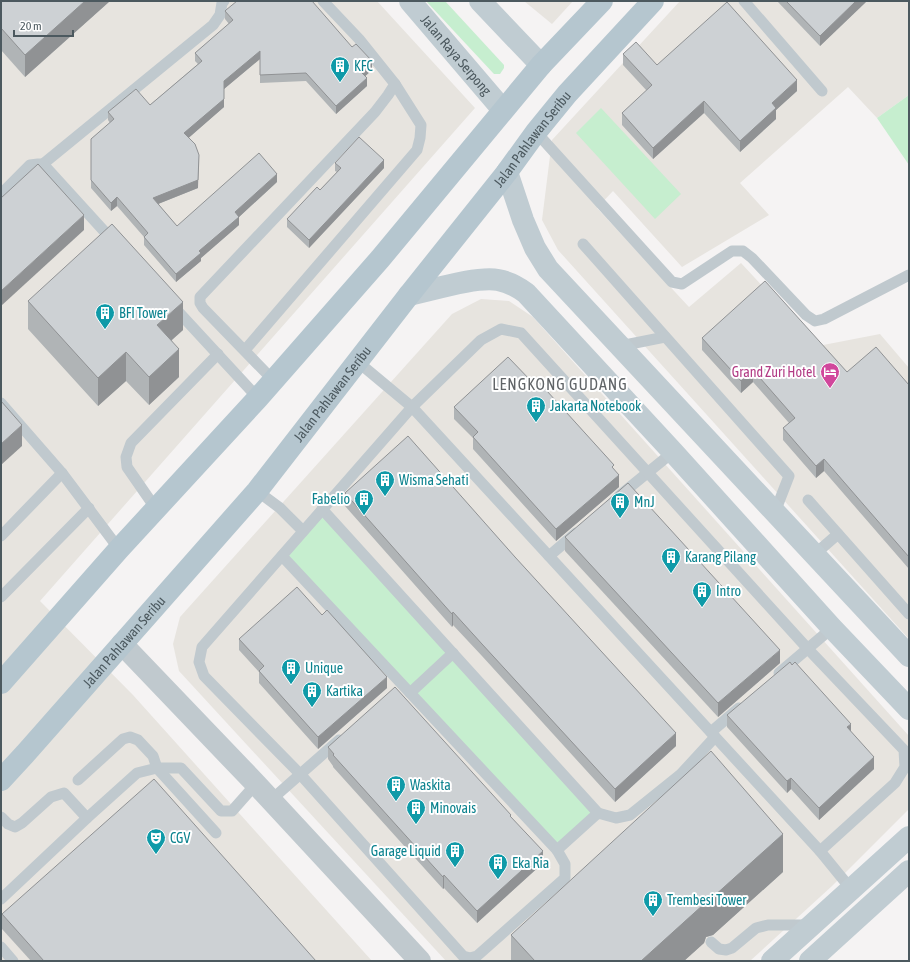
<svg xmlns="http://www.w3.org/2000/svg" width="910" height="962" font-family="'Asap Condensed',sans-serif">
<style>
.commercial{fill:#e7e4df}
.green{fill:#c6eecf}
.lines{fill:none;stroke-linecap:round;stroke-linejoin:round}
.lane{stroke:#c0c9ce;stroke-width:11}
.street{stroke:#c0c9ce;stroke-width:22}
.secondary{stroke:#c0ccd2;stroke-width:22}
.primary{stroke:#b5c6cf;stroke-width:22}
.wall{fill:#b0b4b6}
.shaded-wall{fill:#909294}
.building{fill:#cdd1d4;stroke:#909294}
.labels{text-anchor:middle;dominant-baseline:central;stroke-width:4;stroke-linejoin:round;paint-order:stroke}
.street-label{font-size:14px;fill:#4c595f;stroke:#fff}
.culture-label{font-size:14px;fill:#0d838f;stroke:#fff;text-anchor:start}
.hotel-label{font-size:14px;fill:#b23c85;stroke:#fff;text-anchor:end}
.quarter-label{font-size:16px;letter-spacing:1px;fill:#606467;stroke:#fff}
</style>
<rect width="100%" height="100%" fill="#f5f3f3"/>
<g class="commercial">
<path d="M1,1h376l98,107 -435,493 93,94 239,266h-371z"/>
<path d="M524,1h49l-21,23z"/>
<path d="M680,1h229v94l-32,23 -29,-31 -108,96 29,32 -87,52 -69,-76 -16,17 92,99 52,-44 77,83 62,-12 29,34v271l-351,-389 -16,-30 10,-80z"/>
<path d="M481,299l28,2 24,16 376,419v73l-77,77 -82,75h-304l-267,-290 -6,-27 7,-27 272,-303z"/>
</g>
<g class="green">
<path d="M426,1h19l59,64v3l-4,6h-6z"/>
<path d="M909,95v70l-32,-47z"/>
<path d="M601,108l80,86 -26,25 -79,-86z"/>
<path d="M322,509l276,304 -41,37 -275,-294z"/>
</g>
<g class="lines">
<g class="lane">
<path d="M744,1l78,90"/>
<path d="M536,132l136,150 10,2 50,-33h11l9,7 54,57 9,6 9,-2 85,-44"/>
<path d="M43,164l170,-139 7,-10 2,-12 2,-2"/>
<path d="M1,194l29,-29 8,-1h5l71,78"/>
<path d="M583,244l206,232 -14,36"/>
<path d="M173,306l85,92"/>
<path d="M620,346l45,-9"/>
<path d="M245,350l172,-200 3,-12 1,-13 -26,-41"/>
<path d="M358,362l54,45 408,444 31,38"/>
<path d="M273,380l-70,-72 -3,-5v-6l175,-185 13,-17 7,-11 -36,-45 -36,-38"/>
<path d="M1,403l61,70 57,76"/>
<path d="M257,491l23,17 23,23"/>
<path d="M619,496l54,-44"/>
<path d="M808,500l101,114"/>
<path d="M156,509l-29,-42 -1,-10 5,-14 87,-89"/>
<path d="M322,509l276,304"/>
<path d="M1,536l61,-63"/>
<path d="M815,554l23,-20"/>
<path d="M282,556l275,294"/>
<path d="M549,556l27,-23"/>
<path d="M1,597l88,-89"/>
<path d="M779,673l53,-45"/>
<path d="M410,693l43,-40"/>
<path d="M711,732l28,-24"/>
<path d="M715,737l-34,37 -51,41 -14,3 -18,-5 -41,37 8,14v14l-88,78 -7,2 -7,-2 -163,-182 -96,-98 -5,-14 3,-15 210,-240 69,-67 20,-11 20,4 287,316 96,101 1,17 -10,16 -75,68"/>
<path d="M78,780l45,-41 7,-2 8,3 15,16 4,12 59,65"/>
<path d="M271,800l68,-60"/>
<path d="M1,817l7,7 7,3 7,-4 29,-26 13,-4 23,25 50,-45 20,-5h24l40,43h11l24,-27"/>
<path d="M1,899l86,-81"/>
<path d="M711,942l8,7 7,1 6,-2 24,-20 12,-3h42"/>
<path d="M1,947l12,14"/>
</g>
<path class="street" d="M122,644l134,140 164,177"/>
<g class="secondary">
<path id="s1" d="M410,1l93,109"/>
<path d="M480,1l61,64"/>
<path d="M507,172l16,48 12,28 13,21 361,387"/>
<path d="M409,295c23,-5 68,-19 89,-15 11,2 20,7 28,13l147,159 159,176 77,81"/>
<path d="M772,961l137,-124"/>
<path d="M810,961l99,-90"/>
</g>
<g class="primary">
<path d="M1,683l118,-134 139,-151 122,-139 161,-194 61,-64"/>
<path id="s2" d="M1,780l24,-26 232,-263 152,-196 98,-123 29,-40 31,-38 86,-93"/>
</g>
</g>
<g class="wall">
<path d="M1,1h109l-85,76 -24,-27z"/>
<path d="M777,1h90l-47,45z"/>
<path d="M225,11l127,36 20,23 -7,6 2,10 -31,28 -30,-33 -46,2v-24l-36,30v18l-36,31 10,50 -40,16 19,22 100,-44 -38,35v8l-38,33v3l-25,21 -32,-37v-8l-27,-31 -6,5 -20,-23v-49l19,-16 -2,-3v-8l42,-7 48,-41 -3,-3v-8l34,-29 -4,-5z"/>
<path d="M623,54l34,11 140,26 -21,19v9l-36,33 -36,-39 -51,46 -31,-34v-12l25,-22 -24,-26z"/>
<path d="M335,163l49,5 -75,80 -22,-21v-8l33,-29 17,-18 -2,-1z"/>
<path d="M28,301l155,29 -11,10 7,37 -30,28 -23,-24 -28,25 -70,-77z"/>
<path d="M702,338l145,34 62,13v184l-85,-98 -8,7 -33,-38v-12l6,-5 -36,-41 -12,11 -39,-43z"/>
<path d="M454,407l160,62 5,18 -63,54 -83,-92v-11l-19,-19z"/>
<path d="M345,493l331,253 -61,56 -133,-146 -29,-31 -1,2 -107,-121z"/>
<path d="M565,537l215,126 -62,54 -153,-166z"/>
<path d="M322,615l65,73 -69,61 -59,-66v-11l-20,-22v-11z"/>
<path d="M727,715l124,17 23,37 -55,51 -28,-31 -4,4 -60,-66z"/>
<path d="M328,747l183,71 32,45 -66,60 -33,-35 -1,1 -110,-122v-1l-5,-7z"/>
<path d="M783,872l-70,63 -7,2 -2,6 -20,18h-173v-26z"/>
<path d="M2,914l314,47h-285l-29,-32z"/>
</g>
<g class="shaded-wall">
<path d="M85,1h25l-85,76v-22z"/>
<path d="M856,1h11l-47,45v-10z"/>
<path d="M260,51v8l-36,30v18l-40,35v-9l40,-52z"/>
<path d="M372,61v9l-11,10v-8z"/>
<path d="M367,78v8l-31,28v-8z"/>
<path d="M797,80v11l-21,19v9l-36,33v-11l32,-38z"/>
<path d="M704,101v12l-51,46v-11z"/>
<path d="M199,155l-1,33 -45,18v-8z"/>
<path d="M384,160v8l-75,80v-8z"/>
<path d="M277,174v8l-38,35v8l-38,33v3l-25,21v-8l23,-23 36,-39z"/>
<path d="M117,197v9l-6,5v-8z"/>
<path d="M84,215v15l-83,76v-15z"/>
<path d="M183,302v28l-26,23v-28z"/>
<path d="M179,349v28l-30,28v-28z"/>
<path d="M126,352v29l-28,25v-28z"/>
<path d="M753,370v12l-12,11v-12z"/>
<path d="M22,425v21l-21,19v-21z"/>
<path d="M824,459v12l-8,7v-12z"/>
<path d="M619,475v12l-63,54v-12z"/>
<path d="M453,612v13l-1,2v-13z"/>
<path d="M780,650v13l-62,54v-14z"/>
<path d="M387,677v11l-69,61v-12z"/>
<path d="M851,724v11l-4,-8z"/>
<path d="M676,733v13l-61,56v-13z"/>
<path d="M874,757v12l-55,51v-12z"/>
<path d="M791,778v11l-4,4v-12z"/>
<path d="M783,834v38l-70,63 -7,2 -2,6 -20,18h-43l65,-62z"/>
<path d="M543,851v12l-66,60v-12z"/>
<path d="M444,875v13l-1,1v-12z"/>
</g>
<g class="building">
<path d="M1,1h84l-60,54 -24,-27z"/>
<path d="M237,1h75l40,46 4,-3 16,17 -11,11 6,6 -31,28 -30,-33 -46,2v-24l-36,30v18l-40,34 11,11 4,11 -1,25 -45,18 24,28 82,-73 18,21 -42,38 4,5 -40,34 2,2 -25,21 -32,-37 4,-4 -31,-36 -6,6 -20,-23v-41l23,-20 -6,-7 28,-23 14,16 52,-44 -7,-8 38,-33 -8,-9 1,-1z"/>
<path d="M786,1h70l-36,35z"/>
<path d="M727,2l70,78 -25,23 4,5 -36,33 -36,-40 -51,47 -31,-35 30,-28 -29,-31 13,-12 21,23z"/>
<path d="M359,137l25,23 -75,80 -22,-21 30,-32 3,3 21,-22 -6,-5z"/>
<path d="M38,164l46,51 -83,76v-93z"/>
<path d="M112,224l71,78 -26,23 22,24 -30,28 -23,-25 -28,26 -70,-77z"/>
<path d="M765,281l82,91 29,-25 33,38v172l-85,-98 -8,7 -33,-38 12,-10 -42,-48 -12,11 -39,-43z"/>
<path d="M508,357l25,26 4,-3 77,85 -2,2 7,8 -63,54 -83,-92 5,-5 -24,-25z"/>
<path d="M1,401l21,24 -21,19z"/>
<path d="M408,436l107,121 161,176 -61,56 -133,-145 -29,-32 -1,2 -107,-121z"/>
<path d="M628,483l152,167 -62,53 -153,-166z"/>
<path d="M297,587l25,28 5,-5 60,67 -69,60 -59,-66 5,-5 -25,-27z"/>
<path d="M790,662l2,3 3,-3 56,62 -4,3 27,30 -55,51 -28,-30 -4,3 -60,-66z"/>
<path d="M395,687l116,128 -1,1 33,35 -66,60 -33,-36 -1,2 -110,-122 1,-1 -6,-7z"/>
<path d="M711,751l72,83 -70,63 -7,2 -2,5 -63,57h-106l-24,-26z"/>
<path d="M154,779l162,182h-272l-42,-47z"/>
</g>
<defs>
<g id="building-pin" transform="scale(1)"><path d="M0 17L-7.5 6A9.5 9.5 0 1 1 7.5 6Z" fill="#0f9aa8" stroke="#fff"/><path d="M-4-6H4V6H1V3H-1V6H-4ZM-2.5-4.3h1.7v1.8h-1.7ZM.8-4.3h1.7v1.8H.8ZM-2.5-1h1.7V.8h-1.7ZM.8-1h1.7V.8H.8Z" fill="#fff"/></g>
<g id="hotel-pin" transform="scale(1)"><path d="M0 17L-7.5 6A9.5 9.5 0 1 1 7.5 6Z" fill="#d1479c" stroke="#fff"/><path d="M-6-4.5h1.5V1H6V5H4.5V3h-9V5H-6ZM-4 0a1.8 1.8 0 1 1 3.6 0ZM.5 0V-2.5h3Q6-2.5 6 0Z" fill="#fff"/></g>
<g id="theatre-pin" transform="scale(1)"><path d="M0 17L-7.5 6A9.5 9.5 0 1 1 7.5 6Z" fill="#0f9aa8" stroke="#fff"/><path d="M-5-5.5Q0-4 5-5.5V0Q5 5 0 6Q-5 5-5 0ZM-3.3-2.5H-1v1.5H-3.3ZM1-2.5H3.3v1.5H1ZM-2.8 1Q0 5.5 2.8 1Z" fill="#fff"/></g>
</defs>
<g fill-rule="evenodd">
<use href="#building-pin" x="340" y="66"/>
<use href="#building-pin" x="105" y="313"/>
<use href="#hotel-pin" x="830" y="372"/>
<use href="#building-pin" x="536" y="406"/>
<use href="#building-pin" x="385" y="480"/>
<use href="#building-pin" x="364" y="499"/>
<use href="#building-pin" x="620" y="502"/>
<use href="#building-pin" x="671" y="557"/>
<use href="#building-pin" x="702" y="591"/>
<use href="#building-pin" x="291" y="668"/>
<use href="#building-pin" x="312" y="691"/>
<use href="#building-pin" x="396" y="785"/>
<use href="#building-pin" x="416" y="808"/>
<use href="#theatre-pin" x="156" y="838"/>
<use href="#building-pin" x="455" y="851"/>
<use href="#building-pin" x="498" y="863"/>
<use href="#building-pin" x="653" y="900"/>
</g>
<g class="labels">
<g class="street-label">
<text stroke="none"><textPath href="#s1" startOffset="71">Jalan Raya Serpong</textPath></text>
<text stroke="none"><textPath href="#s2" startOffset="833">Jalan Pahlawan Seribu</textPath></text>
<text stroke="none"><textPath href="#s2" startOffset="509">Jalan Pahlawan Seribu</textPath></text>
<text stroke="none"><textPath href="#s2" startOffset="185">Jalan Pahlawan Seribu</textPath></text>
</g>
<g class="culture-label">
<text x="354" y="66">KFC</text>
<text x="119" y="313">BFI Tower</text>
<text x="550" y="406">Jakarta Notebook</text>
<text x="399" y="480">Wisma Sehati</text>
<text x="350" y="499" text-anchor="end">Fabelio</text>
<text x="634" y="502">MnJ</text>
<text x="685" y="557">Karang Pilang</text>
<text x="716" y="591">Intro</text>
<text x="305" y="668">Unique</text>
<text x="326" y="691">Kartika</text>
<text x="410" y="785">Waskita</text>
<text x="430" y="808">Minovais</text>
<text x="170" y="838">CGV</text>
<text x="441" y="851" text-anchor="end">Garage Liquid</text>
<text x="512" y="863">Eka Ria</text>
<text x="667" y="900">Trembesi Tower</text>
</g>
<g class="hotel-label">
<text x="816" y="372">Grand Zuri Hotel</text>
</g>
<g class="quarter-label">
<text x="560" y="384">LENGKONG GUDANG</text>
</g>
</g>
<rect width="910" height="962" fill="none" stroke="#4c595f" stroke-width="4"/>
<path d="M14 30v6h59v-6" fill="none" stroke="#4c595f" stroke-width="2"/>
<text x="20" y="30" font-size="12" fill="#4c595f" stroke="#ffffff" stroke-width="3" paint-order="stroke">20 m</text>
</svg>
